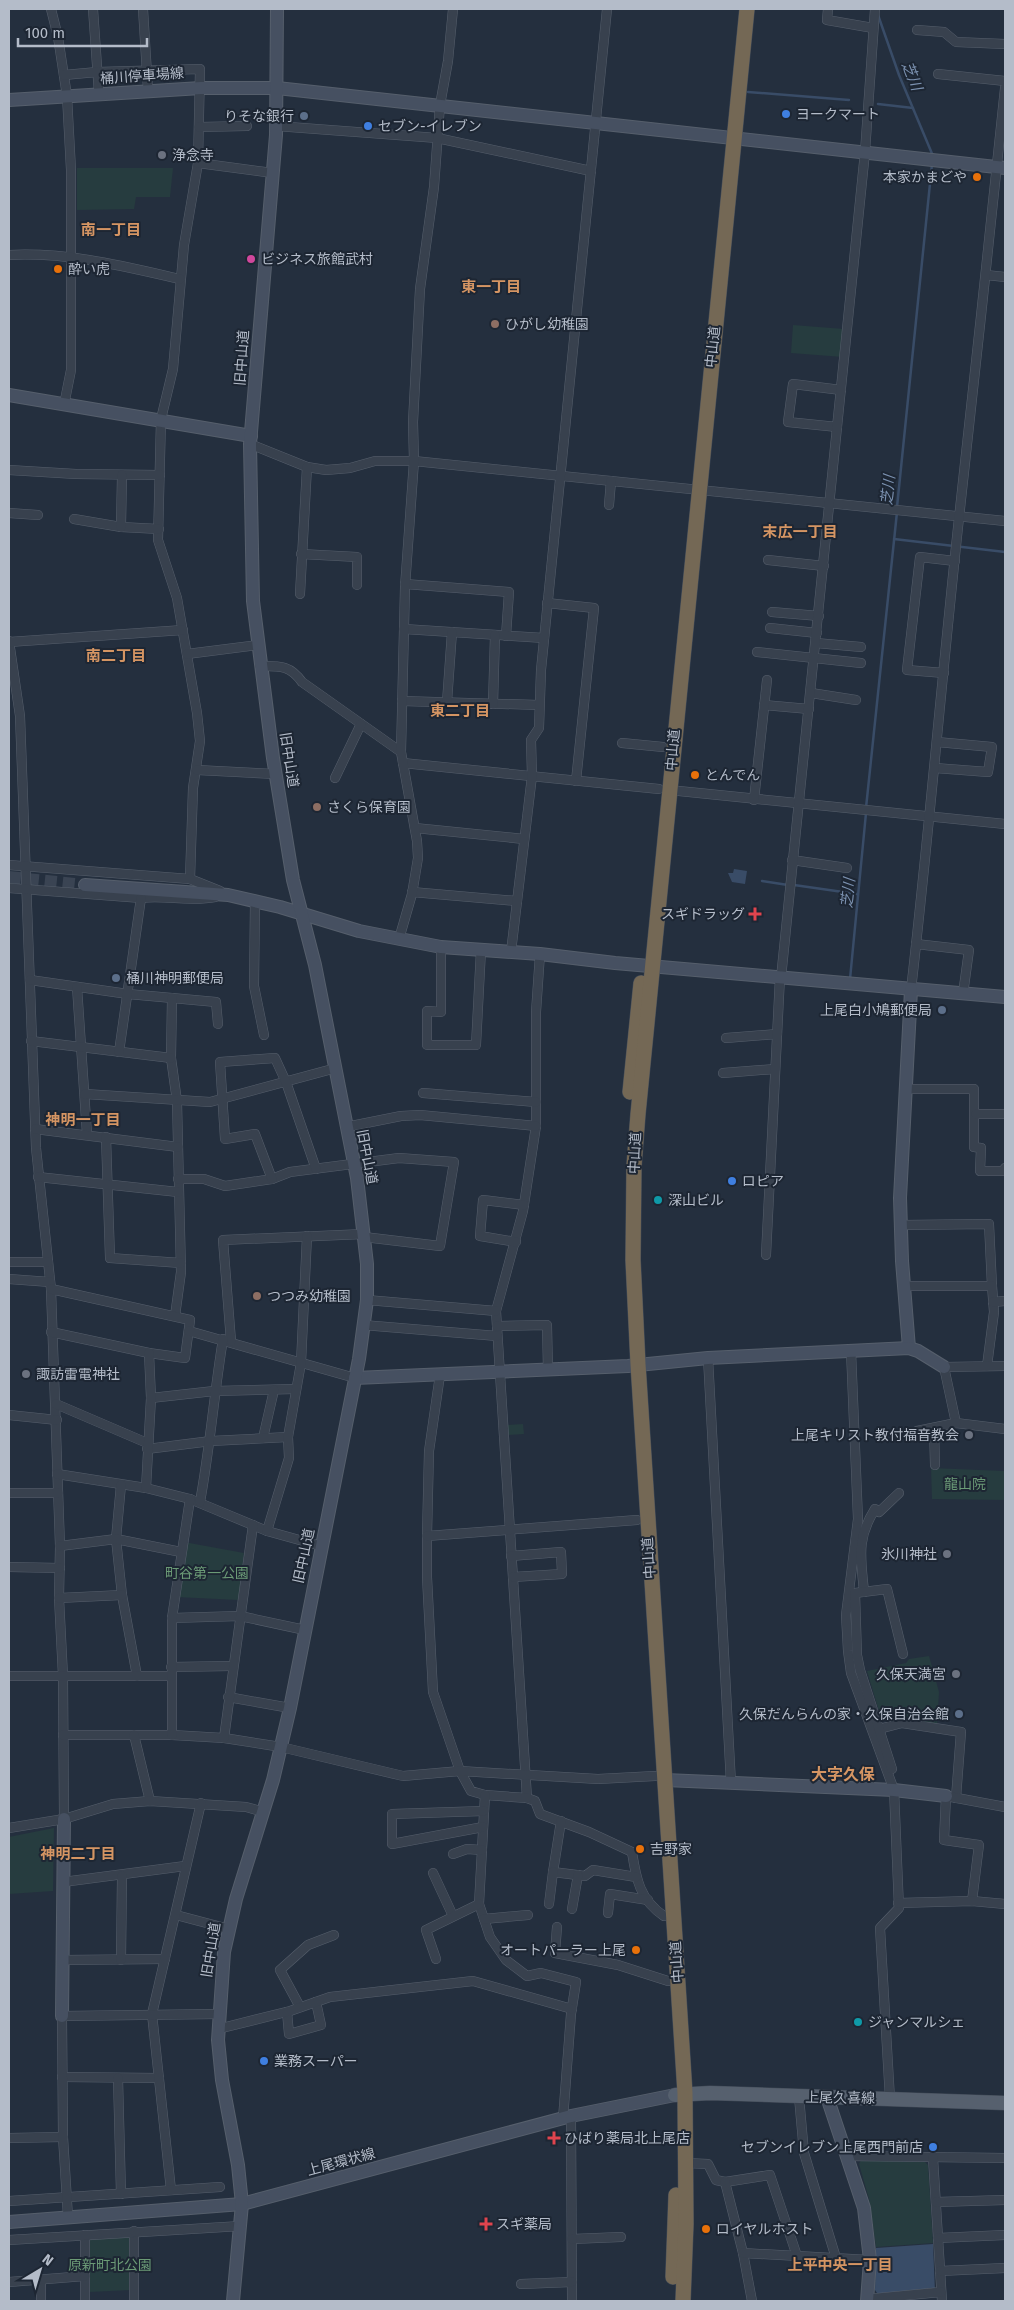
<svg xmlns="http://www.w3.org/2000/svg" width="1014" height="2310" font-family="'Fira Sans','Noto Sans JP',sans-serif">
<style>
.green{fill:#263c3f}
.water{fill:#394c67}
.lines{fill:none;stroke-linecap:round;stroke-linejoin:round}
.stream{stroke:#394c67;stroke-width:2.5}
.secondary-tunnel{stroke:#3a4453;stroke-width:12;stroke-dasharray:12 6;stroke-linecap:butt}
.street-casing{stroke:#565f6c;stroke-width:10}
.secondary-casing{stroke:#565f6c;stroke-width:14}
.primary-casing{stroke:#414a57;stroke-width:15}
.highway-casing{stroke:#434c59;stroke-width:16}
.street{stroke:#38414e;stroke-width:9}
.secondary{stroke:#465061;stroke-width:12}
.primary{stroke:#56606e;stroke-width:14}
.highway{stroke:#746855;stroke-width:15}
.shop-dot{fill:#3f7fe0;stroke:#1d2633;stroke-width:2}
.service-dot{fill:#5c6f8a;stroke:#1d2633;stroke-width:2}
.worship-dot{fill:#6b7280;stroke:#1d2633;stroke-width:2}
.food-dot{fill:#e8710a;stroke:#1d2633;stroke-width:2}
.hotel-dot{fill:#d1479c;stroke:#1d2633;stroke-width:2}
.education-dot{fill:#8d6e63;stroke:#1d2633;stroke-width:2}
.health-dot{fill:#e0444e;stroke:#1d2633;stroke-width:2}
.culture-dot{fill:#0f9aa8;stroke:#1d2633;stroke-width:2}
.labels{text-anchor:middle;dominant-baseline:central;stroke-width:4;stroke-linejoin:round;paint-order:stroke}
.street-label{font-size:14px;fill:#b4bcc9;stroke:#1d2633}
.poi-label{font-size:14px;fill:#b4bcc9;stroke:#1d2633;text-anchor:start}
.park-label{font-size:14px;fill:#6b9a76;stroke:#1d2633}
.water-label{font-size:15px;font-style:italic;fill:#7c92b1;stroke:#1d2633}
.neighbourhood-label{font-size:15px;font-weight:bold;fill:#d59563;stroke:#1d2633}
.quarter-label{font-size:16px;font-weight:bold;fill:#d59563;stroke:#1d2633}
</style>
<rect width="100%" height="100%" fill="#242f3e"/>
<g class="green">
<path d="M77,168h96l-3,29h-34l-2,12 -57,1z"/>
<path d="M793,325l51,4 -1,28 -52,-4z"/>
<path d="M523,1424l1,10 -17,1 -1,-10z"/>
<path d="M931,1468l74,3v29l-73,-1z"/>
<path d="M184,1542l60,11 -5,47 -63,-3z"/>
<path d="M929,1656l10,36 -2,33 -37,-5 -18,1 -15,-50 39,-8 3,-4z"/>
<path d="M54,1828l-1,63 -44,3v-57z"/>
<path d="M861,2160l64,2 3,3 5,78 -57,4 -7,-48 -10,-35z"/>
<path d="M127,2235l3,3 1,52 -42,2v-52l2,-2z"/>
</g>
<g class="water">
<path d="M734,869l13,2 -2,13 -13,-2 -4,-9h5z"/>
<path d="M933,2244l2,48 -56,4 -4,-6 1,-42z"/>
</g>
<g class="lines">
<g class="stream">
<path d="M878,15l21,60 34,81"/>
<path d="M748,92l101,8"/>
<path d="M878,104l35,4"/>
<path d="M897,507l35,-343"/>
<path d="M894,539l111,13"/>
<path d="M866,808l31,-296"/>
<path d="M762,881l26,4"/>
<path d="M794,885l63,9"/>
<path d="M850,979l16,-166"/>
</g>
<path class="secondary-tunnel" d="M9,877l76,8"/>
<g class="street-casing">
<g id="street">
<path d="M51,9l7,28 9,59 4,74v200l-7,35"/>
<path d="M93,9l6,85"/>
<path d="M143,9l5,81"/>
<path d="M828,9l-1,11 46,8"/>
<path d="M917,30l27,2 12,10 49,2"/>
<path d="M938,74l67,7"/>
<path d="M64,75l33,-3 103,-3 -2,94 -14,82 -11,124 -12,50 -3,121 19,58 20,115 3,28 -7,47 -3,91"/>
<path d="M276,126l161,12 154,33"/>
<path d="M199,127l48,-1"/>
<path d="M198,163l75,10"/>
<path d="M9,255c59,-3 114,11 171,24"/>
<path d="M986,275l19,2"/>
<path d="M837,427l-49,-5 5,-38 48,6"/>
<path d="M250,444l57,23 19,3 24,-2 25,-7h39l591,60"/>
<path d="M9,470l67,4 84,1"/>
<path d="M609,505l2,-24"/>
<path d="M9,513l29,2"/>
<path d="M74,519l47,8 38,2"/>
<path d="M121,527l1,-52"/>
<path d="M301,554l56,3v28"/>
<path d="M768,560l56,6"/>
<path d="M405,584l104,8 -3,44"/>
<path d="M300,594l7,-127"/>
<path d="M547,603l47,5 -18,173"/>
<path d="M772,612l47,4"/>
<path d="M770,628l47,5"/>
<path d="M404,629l140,9"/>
<path d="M9,641l11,75 16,432 15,141 9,257 -1,52 4,78 1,143"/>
<path d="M9,642l174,-12"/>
<path d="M816,643l45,4"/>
<path d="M757,652l104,11"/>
<path d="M187,654l71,-9"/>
<path d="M260,666c20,0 30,-1 42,16l99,70"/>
<path d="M944,673l-37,-3 13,-113 35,4"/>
<path d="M811,693l45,7"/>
<path d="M402,701l137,4"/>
<path d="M447,702l5,-70"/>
<path d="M493,704l2,-69"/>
<path d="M764,705l45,4"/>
<path d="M622,743l41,4"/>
<path d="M403,763l256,26"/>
<path d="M935,768l53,4 4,-25 -55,-5"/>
<path d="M197,770l79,4"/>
<path d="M335,778l26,-54"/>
<path d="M669,790l336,34"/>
<path d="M754,800l13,-120"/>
<path d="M415,828l109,11"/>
<path d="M792,860l55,8"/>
<path d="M9,865l181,14 30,12"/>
<path d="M9,888l132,10c25,-3 49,4 74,-1"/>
<path d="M412,892l105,9"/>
<path d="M255,901l-1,85 10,49"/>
<path d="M399,939l13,-45 6,-36 -1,-17 -16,-89 4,-165 9,-126 -1,-39 7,-133 14,-102 6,-82 8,-44 5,-52"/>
<path d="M916,944l53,6 -6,44"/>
<path d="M441,947v65l-14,-1v34h49l5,-95"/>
<path d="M511,952l21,-176 -1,-36 8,-12 2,-58 66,-661"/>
<path d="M540,954l-4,58v114l-13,85 -27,100 31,487 8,3 5,13 49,18 43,20c4,27 8,48 32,64"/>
<path d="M781,978l84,-826 10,-143"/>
<path d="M30,980l98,14 88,8 2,22"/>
<path d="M77,987l10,147"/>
<path d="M911,990c18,-157 31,-315 48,-472 16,-143 31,-287 46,-430"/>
<path d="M172,998l-1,60 6,43 4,171 -6,44"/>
<path d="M726,1038l51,-4"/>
<path d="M31,1041l140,17"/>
<path d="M119,1052l22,-154"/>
<path d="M723,1073l52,-4"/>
<path d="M906,1089h68v58l7,1 -1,23h23l2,-3"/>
<path d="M423,1093l113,9"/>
<path d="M85,1094l125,8 126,-34"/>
<path d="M976,1114h29"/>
<path d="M346,1127l55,-11 19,-1 116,11"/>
<path d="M35,1129l143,18"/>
<path d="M106,1137l4,121 71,5"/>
<path d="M38,1177l140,15"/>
<path d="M178,1179h26l21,7 47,-7 18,-7 109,-14 55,4 -14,84 -76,-9"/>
<path d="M272,1179l-17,-45 -30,5 -5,-77 55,-4 11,24 30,87"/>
<path d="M901,1225l88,-1 3,62"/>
<path d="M516,1242l-36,-6 3,-36 41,5"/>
<path d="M766,1255l14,-278"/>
<path d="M9,1262h39"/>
<path d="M9,1279l41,3"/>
<path d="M904,1286h88l2,26 -7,54"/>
<path d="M51,1289l139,31 -5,38 -36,-5 -98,-21"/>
<path d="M367,1300l129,11"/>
<path d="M993,1302l12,-1"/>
<path d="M363,1325l134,11"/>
<path d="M497,1326l50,-1 1,45"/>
<path d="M189,1331l166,47"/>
<path d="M231,1341l-8,-101 141,-6"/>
<path d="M851,1351l7,168 -12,96 2,36 3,22 43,117 5,118 -19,20 10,171"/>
<path d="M708,1358l23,425"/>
<path d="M1005,1366l-61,1 12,56 49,6"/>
<path d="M440,1375l-11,76 -2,85v41l6,115 27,79 11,20 14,4 42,3"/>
<path d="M151,1398l63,-7 81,-2"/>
<path d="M56,1404l91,39"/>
<path d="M9,1415l48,5"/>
<path d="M934,1428l1,37"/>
<path d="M917,1431l39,-8"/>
<path d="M263,1438l11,-48"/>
<path d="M147,1449l64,-8 77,-4"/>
<path d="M57,1474l89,14 44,11 77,32 54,15"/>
<path d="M121,1485l-5,54 6,56 15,81"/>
<path d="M146,1488l5,-90 -2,-45"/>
<path d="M9,1493h49"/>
<path d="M200,1502c10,-54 14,-108 23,-163"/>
<path d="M267,1531l22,-73 -1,-21 13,-74 6,-127"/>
<path d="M427,1536l210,-16"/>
<path d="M60,1546l56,-7 65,13"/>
<path d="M511,1556l50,-4 1,22 -49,3"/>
<path d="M9,1567l51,1"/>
<path d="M864,1592c-3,-34 -8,-53 11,-83l4,3 20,-19"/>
<path d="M59,1598l63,-3"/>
<path d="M172,1618l68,-2 65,14"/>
<path d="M171,1667l61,-1"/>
<path d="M9,1676h162"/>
<path d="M228,1697l62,11"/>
<path d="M879,1729l23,-6 59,9 -5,66"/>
<path d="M63,1735h109l52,3 57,9 122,29 57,-5 138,8 57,-3"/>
<path d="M134,1735l16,66"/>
<path d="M172,1735v-117l18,-119"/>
<path d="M224,1738l29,-213"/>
<path d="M892,1769l-32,-99 -3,-15 -2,-62 32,-4 16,65"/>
<path d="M485,1795l-6,109 11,33 16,23 21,16 14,-3 35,9 -5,32 -8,105"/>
<path d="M561,1821l-8,51 32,4 8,-6 43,7"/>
<path d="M483,1827l-91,17v-30l92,-3"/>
<path d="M9,1828l55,-9 49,-15 37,-3 96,6 18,5"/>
<path d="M453,1854l14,-5 15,1"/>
<path d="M433,1873l20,43"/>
<path d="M63,1882l122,-16"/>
<path d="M972,1901l7,-56 -35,-5 2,-44 59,11"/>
<path d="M898,1903l74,-2 33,3"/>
<path d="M549,1904l4,-32"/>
<path d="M572,1909l6,-34"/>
<path d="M608,1913l2,-19 38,6"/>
<path d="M176,1915l53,14"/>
<path d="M484,1919l44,-4"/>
<path d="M557,1927l-2,26 63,12 50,16"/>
<path d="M436,1959l-10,-29 53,-26"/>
<path d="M63,1960l102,-1"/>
<path d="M121,1960l1,-84"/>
<path d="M300,2007l-20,-37 28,-25 26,-10"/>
<path d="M287,2012l2,22 32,-9 -5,-23"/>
<path d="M218,2029l72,-18 40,-14 143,-16 99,28"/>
<path d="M62,2077l97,1"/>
<path d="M118,2078l3,116"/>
<path d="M799,2097l5,56 32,105"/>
<path d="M571,2116l1,185"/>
<path d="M9,2138l54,-1"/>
<path d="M846,2156l159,2"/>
<path d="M933,2158l9,143"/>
<path d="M686,2163l22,1 8,16 9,2 45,-7 27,81"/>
<path d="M725,2182l18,71 9,48"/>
<path d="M171,2190l-19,-176 49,-211"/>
<path d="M9,2201l211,-14"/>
<path d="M936,2202l69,-2"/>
<path d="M68,2217l-5,-80 -1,-121 157,-2"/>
<path d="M134,2231v70"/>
<path d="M85,2235v66"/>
<path d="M938,2238l67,-3"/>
<path d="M572,2239l49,-2"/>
<path d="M9,2240l232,-14"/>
<path d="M743,2253l127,7"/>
<path d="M940,2271l65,-3"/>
<path d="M41,2280v21"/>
<path d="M9,2282l76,-6"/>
<path d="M521,2284l51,-2"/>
<path d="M867,2299l74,-7"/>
</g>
</g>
<g class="secondary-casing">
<g id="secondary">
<path d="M9,100l192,-12h76l728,80"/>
<path d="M9,395l242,41"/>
<path d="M85,885l143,10 52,12 79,24 82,16 99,7 75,9 390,34"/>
<path d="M909,1348l-7,-87 -2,-63 11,-208"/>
<path d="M355,1378l273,-12 80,-8 201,-10 9,3 26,16"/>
<path d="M665,1780l229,10 52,6"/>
<path d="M62,2016l2,-197"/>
<path d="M827,2097l37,111 6,52 -3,41"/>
<path d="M9,2222l233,-18 329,-88 104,-21"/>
<path d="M233,2301l9,-97 -4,-39 -16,-85 -4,-40 6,-88 12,-53 37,-119 17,-72 69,-349 8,-59v-36l-10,-86 -42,-213 -22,-85 -20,-122 -20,-157 -3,-157 26,-309 1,-126"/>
</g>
</g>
<g class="primary-casing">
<path id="primary" d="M675,2095l35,-2 295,10"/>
</g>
<g class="highway-casing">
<g id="highway">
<path d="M630,1092l11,-109"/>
<path d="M673,2277l3,-82"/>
<path d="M683,2301l3,-77 -1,-131 -47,-729 -5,-104 1,-94 4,-52 109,-1105"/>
</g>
</g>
<use href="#street" class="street"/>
<use href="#secondary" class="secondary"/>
<use href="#primary" class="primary"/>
<use href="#highway" class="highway"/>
</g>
<g class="shop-dot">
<circle cx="786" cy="114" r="5"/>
<circle cx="368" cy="126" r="5"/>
<circle cx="732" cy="1181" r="5"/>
<circle cx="264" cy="2061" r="5"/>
<circle cx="933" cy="2147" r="5"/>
</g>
<g class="service-dot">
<circle cx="304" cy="116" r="5"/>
<circle cx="116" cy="978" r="5"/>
<circle cx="942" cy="1010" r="5"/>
<circle cx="959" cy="1714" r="5"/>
</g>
<g class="worship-dot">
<circle cx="162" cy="155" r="5"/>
<circle cx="26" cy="1374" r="5"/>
<circle cx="969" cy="1435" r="5"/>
<circle cx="947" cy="1554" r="5"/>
<circle cx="956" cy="1674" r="5"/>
</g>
<g class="food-dot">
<circle cx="977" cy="177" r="5"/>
<circle cx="58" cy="269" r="5"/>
<circle cx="695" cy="775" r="5"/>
<circle cx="640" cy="1849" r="5"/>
<circle cx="636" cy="1950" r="5"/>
<circle cx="706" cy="2229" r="5"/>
</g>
<circle class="hotel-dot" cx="251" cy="259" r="5"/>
<g class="education-dot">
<circle cx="495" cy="324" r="5"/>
<circle cx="317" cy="807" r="5"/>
<circle cx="257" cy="1296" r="5"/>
</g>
<g class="health-dot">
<path d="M752.5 906.5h5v5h5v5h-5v5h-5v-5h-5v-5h5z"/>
<path d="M551.5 2130.5h5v5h5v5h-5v5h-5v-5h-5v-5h5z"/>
<path d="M483.5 2216.5h5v5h5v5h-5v5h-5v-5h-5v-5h5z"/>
</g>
<g class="culture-dot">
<circle cx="658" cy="1200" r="5"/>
<circle cx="858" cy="2022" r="5"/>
</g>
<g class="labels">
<g class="street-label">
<text transform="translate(142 76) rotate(-4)">桶川停車場線</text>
<text transform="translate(713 347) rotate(-84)">中山道</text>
<text transform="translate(242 358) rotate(-86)">旧中山道</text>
<text transform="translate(673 750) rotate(-85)">中山道</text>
<text transform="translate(289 760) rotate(81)">旧中山道</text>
<text transform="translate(635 1153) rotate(-87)">中山道</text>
<text transform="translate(367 1157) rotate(79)">旧中山道</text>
<text transform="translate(304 1556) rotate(-78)">旧中山道</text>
<text transform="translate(649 1558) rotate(-94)">中山道</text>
<text transform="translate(211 1950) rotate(-81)">旧中山道</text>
<text transform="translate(677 1962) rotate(-94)">中山道</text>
<text transform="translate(840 2098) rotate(1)">上尾久喜線</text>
<text transform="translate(341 2162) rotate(-15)">上尾環状線</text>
</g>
<g class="poi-label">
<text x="796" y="114">ヨークマート</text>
<text x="294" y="116" text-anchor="end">りそな銀行</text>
<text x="378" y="126">セブン-イレブン</text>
<text x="172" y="155">浄念寺</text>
<text x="967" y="177" text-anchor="end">本家かまどや</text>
<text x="261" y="259">ビジネス旅館武村</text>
<text x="68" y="269">酔い虎</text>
<text x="505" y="324">ひがし幼稚園</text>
<text x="705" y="775">とんでん</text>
<text x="327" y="807">さくら保育園</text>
<text x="745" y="914" text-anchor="end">スギドラッグ</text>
<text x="126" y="978">桶川神明郵便局</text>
<text x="932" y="1010" text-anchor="end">上尾白小鳩郵便局</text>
<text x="742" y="1181">ロピア</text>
<text x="668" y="1200">深山ビル</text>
<text x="267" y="1296">つつみ幼稚園</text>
<text x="36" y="1374">諏訪雷電神社</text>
<text x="959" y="1435" text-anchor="end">上尾キリスト教付福音教会</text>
<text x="937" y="1554" text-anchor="end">氷川神社</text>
<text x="946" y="1674" text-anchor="end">久保天満宮</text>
<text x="949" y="1714" text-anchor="end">久保だんらんの家・久保自治会館</text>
<text x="650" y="1849">吉野家</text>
<text x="626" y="1950" text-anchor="end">オートパーラー上尾</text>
<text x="868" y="2022">ジャンマルシェ</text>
<text x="274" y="2061">業務スーパー</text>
<text x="564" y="2138">ひばり薬局北上尾店</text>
<text x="923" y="2147" text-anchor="end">セブンイレブン上尾西門前店</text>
<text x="496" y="2224">スギ薬局</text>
<text x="716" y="2229">ロイヤルホスト</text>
</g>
<g class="park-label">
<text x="965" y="1484">龍山院</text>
<text x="207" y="1573">町谷第一公園</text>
<text x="110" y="2265">原新町北公園</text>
</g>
<g class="water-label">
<text transform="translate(912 76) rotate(68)">芝川</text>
<text transform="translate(888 490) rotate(-84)">芝川</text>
<text transform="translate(848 893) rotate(-84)">芝川</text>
</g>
<g class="neighbourhood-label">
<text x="111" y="230">南一丁目</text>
<text x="491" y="287">東一丁目</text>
<text x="800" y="532">末広一丁目</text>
<text x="116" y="656">南二丁目</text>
<text x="460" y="711">東二丁目</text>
<text x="83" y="1120">神明一丁目</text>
<text x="78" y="1854">神明二丁目</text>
<text x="840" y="2265">上平中央一丁目</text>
</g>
<g class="quarter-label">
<text x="843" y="1774">大字久保</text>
</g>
</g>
<rect width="1014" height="2310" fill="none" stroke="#b4bcc9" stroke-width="20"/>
<g transform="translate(40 2270) rotate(38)" stroke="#1d2633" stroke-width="4" paint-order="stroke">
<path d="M0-4L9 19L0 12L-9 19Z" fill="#b4bcc9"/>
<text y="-8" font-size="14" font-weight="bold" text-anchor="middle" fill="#b4bcc9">N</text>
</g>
<path d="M18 38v8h129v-8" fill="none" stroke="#b4bcc9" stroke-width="2.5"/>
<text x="25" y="38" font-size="15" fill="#b4bcc9" stroke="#1d2633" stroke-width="4" paint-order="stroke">100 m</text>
</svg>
